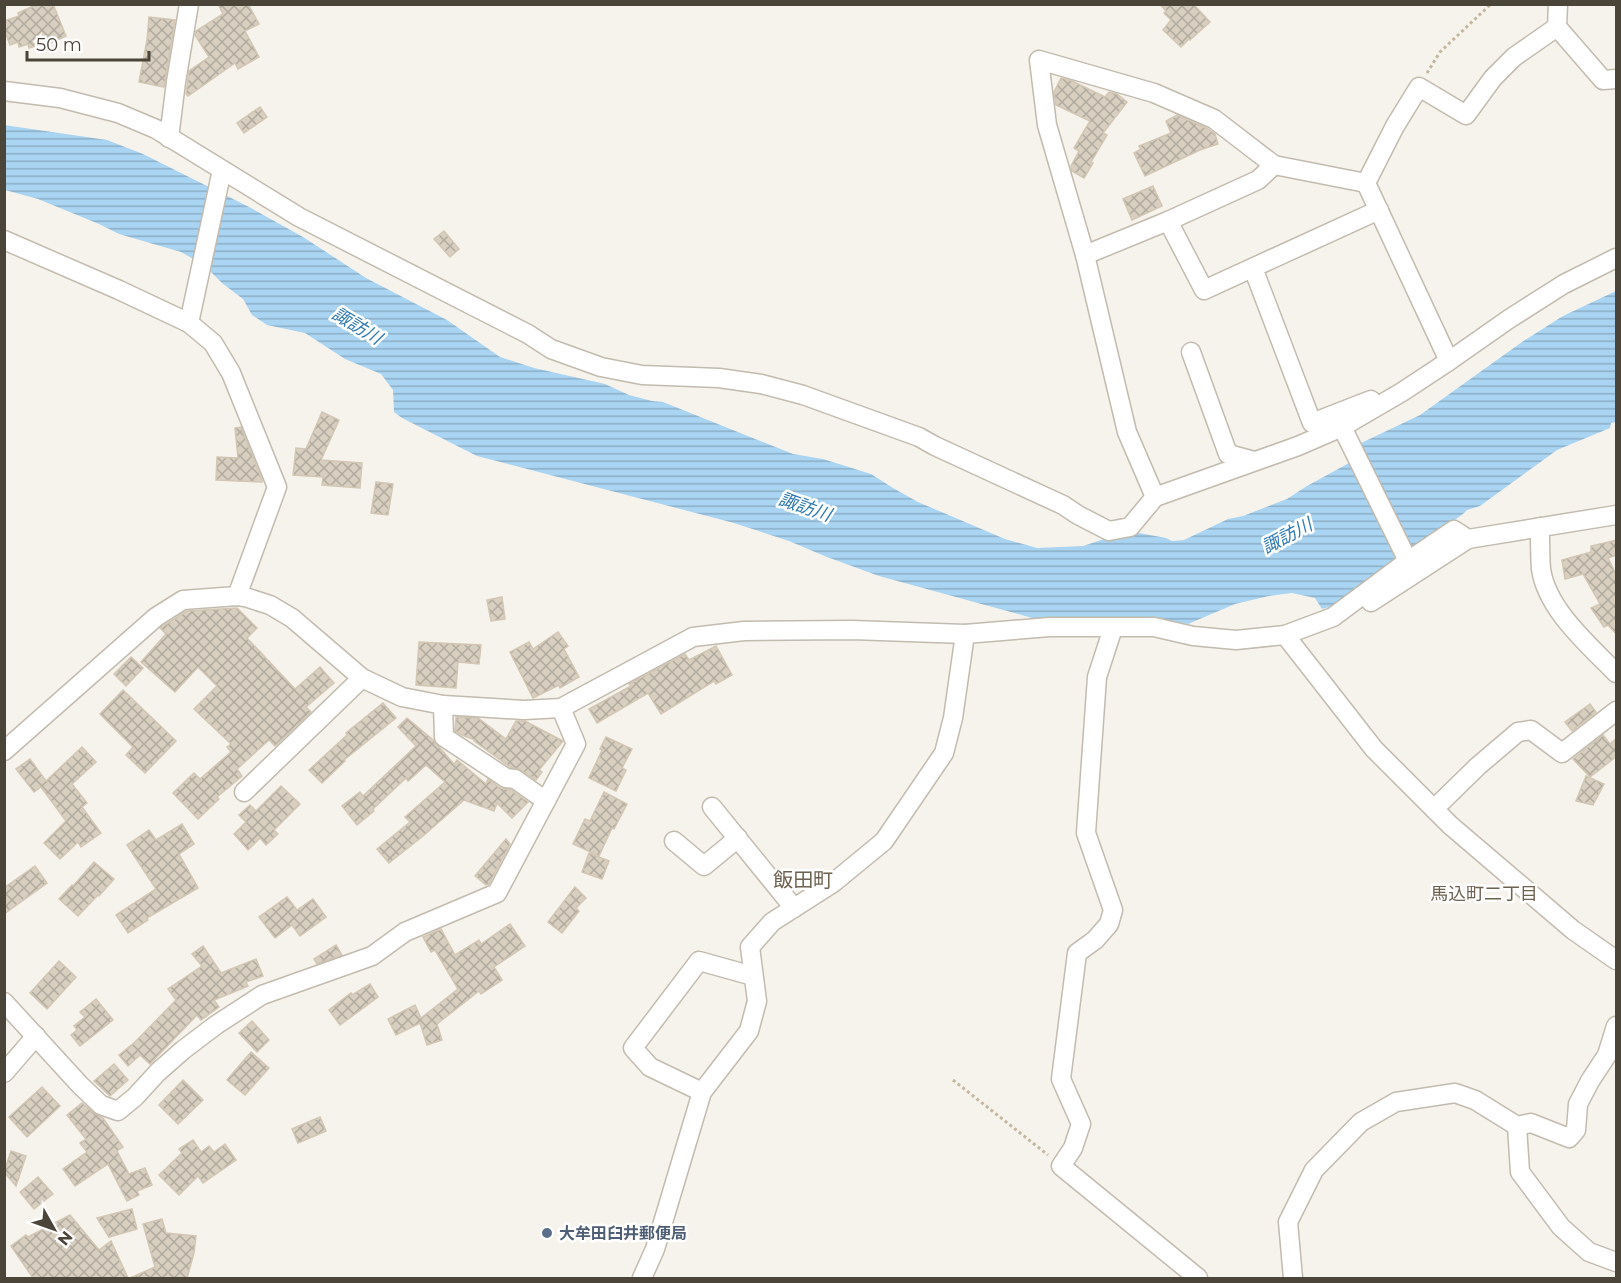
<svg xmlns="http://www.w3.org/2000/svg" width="1621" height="1283" font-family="Montserrat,'Noto Sans JP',sans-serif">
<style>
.water{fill:url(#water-rules)}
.building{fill:url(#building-cross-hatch);stroke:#d3c7b4;stroke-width:1.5}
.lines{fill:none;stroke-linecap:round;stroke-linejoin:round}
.minor-casing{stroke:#c2bbae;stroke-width:21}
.path{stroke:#c4b79f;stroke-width:3;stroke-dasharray:3 3;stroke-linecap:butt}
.minor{stroke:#fff;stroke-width:18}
.service-dot{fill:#5c6f8a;stroke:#fff;stroke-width:2}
.labels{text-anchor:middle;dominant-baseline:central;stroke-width:5;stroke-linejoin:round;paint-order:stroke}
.service-label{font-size:16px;font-weight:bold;fill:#4e5e75;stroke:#fff;text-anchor:start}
.water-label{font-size:18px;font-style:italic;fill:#2e7ab2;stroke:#fff}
.neighbourhood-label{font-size:18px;fill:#6e6250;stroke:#fff}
.quarter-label{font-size:20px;fill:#6e6250;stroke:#fff}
</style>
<defs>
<pattern id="water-rules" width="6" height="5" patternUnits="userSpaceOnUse" patternTransform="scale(1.5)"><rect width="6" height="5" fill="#a9d4f2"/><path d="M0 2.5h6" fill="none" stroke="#8caec5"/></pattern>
<pattern id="building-cross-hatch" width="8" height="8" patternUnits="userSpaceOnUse" patternTransform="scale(1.5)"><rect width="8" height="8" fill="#d8cfc1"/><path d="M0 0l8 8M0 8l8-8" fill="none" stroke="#b1aa9e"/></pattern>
</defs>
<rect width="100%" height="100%" fill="#f6f3ec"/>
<path class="water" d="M4,125l103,15 36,14 108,54 52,29 63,41 81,42 53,37 34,11 71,16 24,11 23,6 11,1 130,52 30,5 48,15 22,14 25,14 87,37 32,9 46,-2 45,-15 38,7 6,3 12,-1 44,-21 15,-3 44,-17 20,-13 42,-23 8,-18 63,-30 102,-73 41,-26 53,-25v131l-5,1 -1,5 -53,22 -77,56 -13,4 -4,4 -116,83 -15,9 -10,3 -7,-11 -23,-5 -23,3 -34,8 -47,20 -18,-3 -13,-4 -121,2 -157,-43 -52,-19 -38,-16 -55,-18 -257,-67 -75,-38 -8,-6 -1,-22 -12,-16 -36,-15 -40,-26 -38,-8 -15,-10 -9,-16 -21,-16 -18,-18 -23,-13 -62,-18 -20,-10 -61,-25 -33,-9z"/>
<g class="building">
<path d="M38,4h15l13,32 -16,7 -1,-1 -20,6 -1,-4 -9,3 -1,-5 -8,3 -6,-16v-8l15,-5 -1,-3z"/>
<path d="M218,4h30l11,20 -14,7 14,26 -21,12 -3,-6 -47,33 -2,-2 3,-23 20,-14 -14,-22 1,-4 27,-17z"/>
<path d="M1160,4h33l17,18 -20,18 -1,-1 -8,8 -18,-17 8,-10 -7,-7 2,-2z"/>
<path d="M149,17l26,3 -11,67 -25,-5 8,-42z"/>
<path d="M1061,78l11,3 33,16 4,-5 8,2 10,8 -24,31 4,2 -16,27 2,1 -9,15 -12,-7 -1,-5 8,-15 -5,-3 16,-27 -34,-16 -2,-13z"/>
<path d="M260,107l7,10 -23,16 -7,-10z"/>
<path d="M1177,115l31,14 7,5 3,10 -18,6 -55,26 -11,-23 7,-4 -2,-3 32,-13 -5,-12z"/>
<path d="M1153,186l9,20 -30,14 -9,-21z"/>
<path d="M444,231l15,18 -9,8 -16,-18z"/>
<path d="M322,412l17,8 -18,40 41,3 -2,25 -38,-3 1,-8 -30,-2 3,-27 10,1z"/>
<path d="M241,427l21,53v2l-46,-2 1,-23 21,1 -3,-30z"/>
<path d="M376,482l17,2 -5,31 -17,-2z"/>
<path d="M1617,540v15l-9,3 9,18v59l-9,-10 -4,2 -13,-19 9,-4 -17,-30 -18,5 -3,-19 29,-8v-6z"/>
<path d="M502,597l3,22 -14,2 -4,-21z"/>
<path d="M237,608l20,20 -10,10 48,51 25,-22 14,16 -28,24 5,5 -36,34 -6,-6 -32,29 5,7 -25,21 2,2 -21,20 -25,-26 21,-20 6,6 31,-27 -4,-5 4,-3 -37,-35 23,-23 -19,-19 -23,25 -34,-30 25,-28 -6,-6 27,-17z"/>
<path d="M558,632l10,14 -4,3 15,28 -19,11 -1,-3 -26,13 -23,-46 19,-10 4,7z"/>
<path d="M419,642l62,3 -2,19 -21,-2 -2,26 -40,-3z"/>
<path d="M716,646l16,29 -16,9 -2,-3 -53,33 -13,-21 -51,30 -8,-14 42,-23 -2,-2 56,-30 4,6z"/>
<path d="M131,657l12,11 -17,18 -12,-12z"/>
<path d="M123,690l53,51 -31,32 -19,-18 7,-8 -33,-33z"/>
<path d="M383,703l13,15 -52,42 1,1 -23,22 -13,-13 38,-35 -1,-2z"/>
<path d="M1590,704l6,8 -24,19 -7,-9z"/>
<path d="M456,717l22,1 28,21 10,-18h9l38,20 -24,29 3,2 -6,8 -15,-10 -11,-3 -36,-26 1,-1 -13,-5 -7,-4z"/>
<path d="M407,718l25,21 22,25 3,-4 29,24 2,-5 12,9 11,2 17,12 -16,16 -15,-15 -3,8 -30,-11 -41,36 -34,27 -12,-14 33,-27 -5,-5 40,-35 -19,-17 -18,16 -2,-3 -33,31 1,2 -17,14 -15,-19 18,-14 3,4 53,-50 -18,-19z"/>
<path d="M1603,735l7,9 7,-6v18l-27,21 -17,-18z"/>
<path d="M606,737l26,12 -10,19 4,2 -10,21 -27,-13 13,-28 -2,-1z"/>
<path d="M82,747l14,15 -24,22 15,19 -5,4 19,26 -20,14 -3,-5 -18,17 -16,-16 22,-22 -25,-34 -7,5 -18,-23 14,-10 16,22z"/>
<path d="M1586,776l18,8 -11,21 -17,-4z"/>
<path d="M281,786l19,18 -26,26 4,4 -12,11 -6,-7 -12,12 -14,-16 12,-12 -7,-7 11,-10 6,6z"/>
<path d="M604,792l23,12 -13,25 -2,-1 -13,28 -26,-12 12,-25 5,2z"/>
<path d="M182,824l12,20 -15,10 19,34 -51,30 1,2 -20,13 -12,-18 40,-26 -29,-44 22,-15 7,10z"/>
<path d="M506,839l4,5 -21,40 -3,1 -11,-9z"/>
<path d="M589,853l20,8 -7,18 -20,-7z"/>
<path d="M94,862l20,17 -15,17 -1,-1 -20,21 -19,-17 13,-14 1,1z"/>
<path d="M35,866l12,17 -43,31v-26z"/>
<path d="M575,887l11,11 -10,10 3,3 -17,22 -14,-11z"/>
<path d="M287,897l10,13 16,-11 13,18 -26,19 -8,-11 -17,13 -16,-21z"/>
<path d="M510,924l15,22 -31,21 8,13 -21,14 -2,-3 -42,33 5,16 -15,5 -7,-22 -24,12 -8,-16 27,-14 6,13 37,-29 -23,-39 -4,2 -8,-15 18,-8 14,26 24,-15 2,4z"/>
<path d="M336,945l6,10 -25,9 -3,-5z"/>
<path d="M203,946l18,27 35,-14 7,17 -17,6 2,4 -34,14 5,7 -18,13 -4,-5 -47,49 -10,-9 -12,11 -9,-11 16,-13 41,-42 -8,-11 34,-23 -10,-12z"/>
<path d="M59,961l17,16 -29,32 -17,-16z"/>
<path d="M370,984l8,13 -38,28 -11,-15 22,-17 1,2z"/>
<path d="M96,999l17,21 -33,26 -9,-11 6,-5 -3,-4 11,-9 -5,-5z"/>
<path d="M252,1021l17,19 -12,12 -18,-19z"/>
<path d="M251,1052l18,16 -24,27 -18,-15z"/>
<path d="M114,1064l14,16 -18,16 -16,-15z"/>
<path d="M183,1080l20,20 -25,24 -19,-19z"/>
<path d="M42,1087l18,19 -33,31 -18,-20z"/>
<path d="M82,1103l12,10 9,5 20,29 -6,4 12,23 16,-6 7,17 -15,6 2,4 -12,6 -19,-37 -33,22 -12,-17 24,-17 -7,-9 6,-4 -19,-24z"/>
<path d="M320,1117l6,14 -28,12 -6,-14z"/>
<path d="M193,1140l8,12 8,-6 5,6 11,-8 11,16 -33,23 -5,-7 -19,19 -20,-20 23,-22 -3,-4z"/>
<path d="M11,1151l15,5 -10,30 -12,-14z"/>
<path d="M38,1177l15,17 -19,15 -14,-17z"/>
<path d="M132,1209l5,20 -28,8 -12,-19z"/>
<path d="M70,1215l29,35 12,-9 17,37h-95l-22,-32 15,-11 2,2z"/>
<path d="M162,1219l4,14 30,3 -2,17 -7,25h-57l25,-11 -12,-43z"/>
</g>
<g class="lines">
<g class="minor-casing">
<g id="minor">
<path d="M1557,27l46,53 13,-1"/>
<path d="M4,91l56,7 58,15 38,16 143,88 229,117 23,15 50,18 41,8 77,3 42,6 42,11 116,42 16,9 128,59 15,10 31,16 21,-4 25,-30 143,-51 44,-19 60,-35 47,-31 60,-42 55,-35 52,-26"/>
<path d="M169,138l7,-56 13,-78"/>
<path d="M1366,183l29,-57 24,-39 47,28 27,-37 21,-21 43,-30 1,-23"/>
<path d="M1366,183l83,178"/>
<path d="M1168,221l36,69 175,-80"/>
<path d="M4,240l115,50 70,33 24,20 18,30 46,114 -40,109"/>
<path d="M1085,255l83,-34 90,-41 16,-15"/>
<path d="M1253,268l59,155 59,-23"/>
<path d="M189,323l33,-153"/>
<path d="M1191,352l37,102 26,7"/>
<path d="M1342,427l66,134"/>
<path d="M1155,497l-28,-65 -42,-177 -38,-130 -8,-65 115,33 60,26 60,46 92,18"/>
<path d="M1540,527c0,14 0,29 1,42 6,41 48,76 75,104"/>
<path d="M1371,602l97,-63"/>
<path d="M1113,628l-16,49 -11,156 27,77 -4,14 -14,16 -18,13 -16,126 20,45 -8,24 -12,18 137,112"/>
<path d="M1285,635l89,114 76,76 123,105 43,30"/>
<path d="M443,705l1,32 62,41 9,1 31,22"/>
<path d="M4,751l152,-134 27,-17 54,-4 8,1 25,8 22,13 70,60 40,19 41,8 81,5 37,-2 132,-71 51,-6 108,-1 113,4 85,-7h104l39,9 43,4 49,-5 48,-18 75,-56 46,-31 14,9 148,-24"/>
<path d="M244,792l118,-114"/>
<path d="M712,807l82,101"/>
<path d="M1434,809l44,-43 40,-34 13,-2 31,23 54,-42"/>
<path d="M674,841l30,25 34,-28"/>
<path d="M4,1002l76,83 21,20 17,6 17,-14 23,-25 25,-22 33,-25 46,-30 110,-39 33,-24 92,-39 79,-149 -15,-36"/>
<path d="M4,1073l32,-37"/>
<path d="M702,1092l-52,-25 -17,-19 66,-87 54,15"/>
<path d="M1517,1126l3,46 41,55 28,25 27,10"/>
<path d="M642,1278l13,-29 47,-157 47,-61 8,-30 -7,-54 22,-25 61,-39 51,-42 60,-88 9,-35 12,-84"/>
<path d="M1293,1278l-5,-56 26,-52 47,-48 35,-20 59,-9 20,7 42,26 14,-3 38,15 7,-8 2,-26 12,-23 17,-26 9,-29"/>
</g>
</g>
<g class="path">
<path d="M1427,73l13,-21 51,-48"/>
<path d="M953,1080l95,75"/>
</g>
<use href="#minor" class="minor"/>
</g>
<circle class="service-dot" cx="547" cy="1233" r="6"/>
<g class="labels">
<g class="service-label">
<text x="559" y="1233">大牟田臼井郵便局</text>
</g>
<g class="water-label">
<text transform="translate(357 326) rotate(31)">諏訪川</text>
<text transform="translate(805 507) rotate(19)">諏訪川</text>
<text transform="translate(1287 536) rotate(-28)">諏訪川</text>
</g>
<g class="neighbourhood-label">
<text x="1484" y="894">馬込町二丁目</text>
</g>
<g class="quarter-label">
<text x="803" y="880">飯田町</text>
</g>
</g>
<rect width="1621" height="1283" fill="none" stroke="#4b4439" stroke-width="12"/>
<g transform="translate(54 1229) rotate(130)" stroke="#ffffff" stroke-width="4.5" paint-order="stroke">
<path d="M0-4.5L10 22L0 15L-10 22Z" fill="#4b4439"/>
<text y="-9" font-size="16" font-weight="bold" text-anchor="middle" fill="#4b4439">N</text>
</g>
<path d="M27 51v9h122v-9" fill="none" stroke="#4b4439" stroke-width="3"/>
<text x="36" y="51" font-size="18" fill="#4b4439" stroke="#ffffff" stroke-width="4.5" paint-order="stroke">50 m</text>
</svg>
